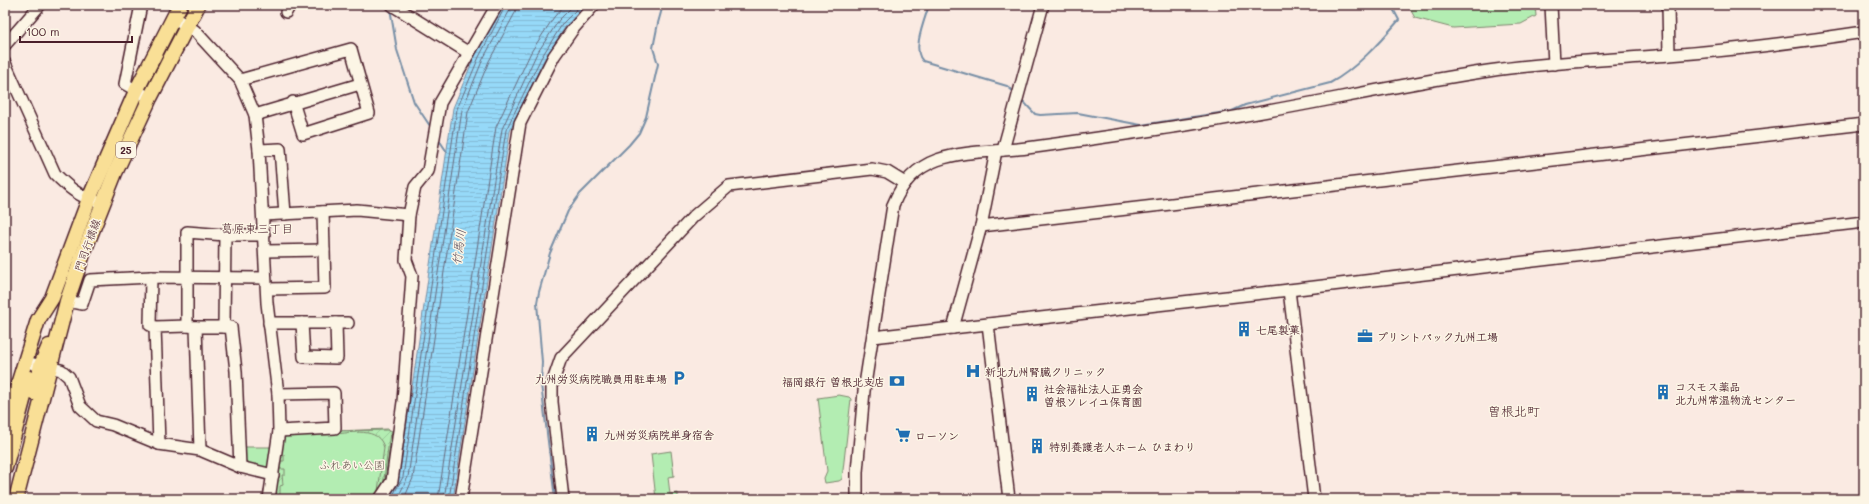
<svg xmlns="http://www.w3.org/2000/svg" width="1869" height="504" font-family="Mali,'Klee One',sans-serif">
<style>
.green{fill:#b3edb2;stroke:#7e866e}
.garden{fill:url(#garden-furrows);stroke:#7e866e}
.water{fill:url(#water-rules);stroke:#788fa6}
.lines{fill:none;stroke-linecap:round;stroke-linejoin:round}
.shore{stroke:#68697d;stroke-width:1}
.stream{stroke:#788fa6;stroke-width:2}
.minor-casing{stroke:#4a1f2b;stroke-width:14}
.major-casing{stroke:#4a1f2b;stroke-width:17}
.minor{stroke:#fcf5e5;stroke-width:11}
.major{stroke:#f9df96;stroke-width:14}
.labels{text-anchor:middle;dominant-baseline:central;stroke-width:3;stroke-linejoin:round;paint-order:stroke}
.shield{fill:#fcf5e5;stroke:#7f5f63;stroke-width:1}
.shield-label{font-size:10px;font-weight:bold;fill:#4a1f2b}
.street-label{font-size:11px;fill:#4a1f2b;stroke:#fcf5e5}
.poi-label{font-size:11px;font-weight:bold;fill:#4a1f2b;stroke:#fcf5e5;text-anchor:start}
.park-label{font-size:11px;fill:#64524d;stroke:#fcf5e5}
.neighbourhood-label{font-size:12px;fill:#4a1f2b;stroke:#fcf5e5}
.water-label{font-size:12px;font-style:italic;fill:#5d4e5e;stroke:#fcf5e5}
.quarter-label{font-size:13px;fill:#4a1f2b;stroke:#fcf5e5}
</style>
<defs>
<pattern id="garden-furrows" width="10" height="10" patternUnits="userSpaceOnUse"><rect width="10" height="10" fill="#b3edb2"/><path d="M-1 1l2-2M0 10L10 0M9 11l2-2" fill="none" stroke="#9bcb99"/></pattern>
<pattern id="water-rules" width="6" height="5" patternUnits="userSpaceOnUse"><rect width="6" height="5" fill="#96d9f8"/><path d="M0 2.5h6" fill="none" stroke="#83bad5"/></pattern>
</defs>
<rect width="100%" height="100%" fill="#faeae2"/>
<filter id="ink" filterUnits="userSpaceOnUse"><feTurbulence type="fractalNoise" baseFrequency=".025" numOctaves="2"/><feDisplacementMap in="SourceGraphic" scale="8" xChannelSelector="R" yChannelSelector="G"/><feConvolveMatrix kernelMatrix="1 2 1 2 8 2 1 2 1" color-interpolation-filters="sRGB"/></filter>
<g filter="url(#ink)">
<g class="green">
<path d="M1408,5h127l1,11 -15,8 -68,4 -38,-10z"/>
<path d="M839,395l10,2 2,2 -9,80 -3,2 -14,2 -1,-5 3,-7 -9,-73z"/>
<path d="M388,429l4,2 -8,57 -8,11h-105l12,-66z"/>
<path d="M242,447h31l-3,24 -29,-9z"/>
<path d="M671,451l3,25 -6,1 2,17 8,-1v6h-22l-5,-45z"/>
</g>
<g class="garden">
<path d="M387,430l3,2 -7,55 -7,12h-3l5,-8 6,-43c-5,-22 -33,-15 -50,-14l-1,-3z"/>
<path d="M279,455h5v6h-4v8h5v6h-3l1,10 -3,1v10h-5l-2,-2z"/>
</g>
<path class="water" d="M503,5h83l-20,21 -22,34 -34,71 -57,368h-67l13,-23 54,-368 22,-53z"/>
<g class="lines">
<g class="shore">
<path d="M391,499l12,-22 54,-368 22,-52 27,-52"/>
<path d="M397,499l11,-22 54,-367 21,-51 27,-49 1,-5"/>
<path d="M404,499l9,-21 55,-366 21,-51 26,-48 2,-8"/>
<path d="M438,499l58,-372 35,-75 23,-35 11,-12"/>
<path d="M444,499l58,-370 34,-74 23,-35 15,-15"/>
<path d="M449,499l57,-369 35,-72 22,-35 18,-18"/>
</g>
<g class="stream">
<path d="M929,5c-4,14 -18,46 -6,56l84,25 8,7"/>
<path d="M390,8l7,42 17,52 16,24"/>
<path d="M1021,99l14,15 5,1 38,-2 63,12 91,-14 13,-6 85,-22c25,-13 50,-41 69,-63l-8,-15"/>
<path d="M439,140l8,12"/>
<path d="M555,499l-14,-115 1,-22 -5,-59 2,-11 11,-39 18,-42 12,-17 49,-49 10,-12 7,-16 12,-53 -5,-16 5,-25 5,-18"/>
</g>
<g class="minor-casing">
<g id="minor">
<path d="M141,5l-16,79 25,14"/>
<path d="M392,5l77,48"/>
<path d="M1551,5l3,59"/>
<path d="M1668,5l1,50"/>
<path d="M286,12l4,-7"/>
<path d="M173,17l22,14 45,49 15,35 4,35 8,153 11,91 1,37 -10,68"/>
<path d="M5,45l35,-40"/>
<path d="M5,63l50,111c12,12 24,23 41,27"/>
<path d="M240,80l111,-31 18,64 -66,21 -10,-32"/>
<path d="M255,115l105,-31"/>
<path d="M259,150l21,-1 5,65"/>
<path d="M1003,150l40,-145"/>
<path d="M263,215l94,-5 52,5"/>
<path d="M981,226l883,-102"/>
<path d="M265,251l59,-1"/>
<path d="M151,277l-1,48 5,2"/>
<path d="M267,289l58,-1 -2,-76"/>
<path d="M1289,290l25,209"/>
<path d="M67,301l15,3 8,-24 61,-3 114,1"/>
<path d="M269,323h79"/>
<path d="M302,323l2,34 33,1 -1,-35"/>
<path d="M988,324l21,175"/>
<path d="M196,327h28"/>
<path d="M953,328l28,-102 15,-75"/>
<path d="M873,337l416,-47 575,-68"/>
<path d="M25,362l36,8 8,7 11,29 16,15 17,4 46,19 41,6 40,17 33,8"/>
<path d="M278,394l56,-1 1,35 -56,3"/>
<path d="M159,444l-4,-117 32,-1"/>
<path d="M200,450l-4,-123 -9,-1v-94l38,3"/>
<path d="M240,467l-4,-96 -5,-44h-7l1,-92h39"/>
<path d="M380,499l12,-18 11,-79 9,-126 -6,-16 3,-45 6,-28 13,-16 12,-68 57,-98"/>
<path d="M461,499l59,-376 34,-67 19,-27 21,-24"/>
<path d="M563,499l-11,-97v-18l9,-26 133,-142 35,-30 143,-17 15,3 18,11"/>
<path d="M857,499v-27l7,-81 29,-186c9,-22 22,-37 44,-45 28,-10 60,-8 90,-12 53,-7 106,-15 159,-23 101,-15 201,-39 302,-54 60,-9 121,-11 181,-16 65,-5 130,-13 195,-23"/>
</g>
</g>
<g class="major-casing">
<g id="major">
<path d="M34,393l7,-28 8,-19"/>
<path d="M5,426l33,-106 14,-22 37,-99 47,-108 44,-86"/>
<path d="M5,468l24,-90"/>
<path d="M16,499l51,-198 16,-47 32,-81 35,-75 48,-93"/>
</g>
</g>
<use href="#minor" class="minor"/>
<use href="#major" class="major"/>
</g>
</g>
<defs>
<g id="building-bare" transform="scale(1.2)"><path d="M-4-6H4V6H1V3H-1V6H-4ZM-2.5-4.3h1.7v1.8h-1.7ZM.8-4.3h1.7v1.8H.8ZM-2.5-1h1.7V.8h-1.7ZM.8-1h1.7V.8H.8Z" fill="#1f6fb2" stroke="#fcf5e5" stroke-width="2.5" paint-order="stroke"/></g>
<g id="office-bare" transform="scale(1.2)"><path d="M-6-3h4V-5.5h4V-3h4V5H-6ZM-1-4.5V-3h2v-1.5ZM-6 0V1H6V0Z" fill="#1f6fb2" stroke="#fcf5e5" stroke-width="2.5" paint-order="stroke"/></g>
<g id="hospital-bare" transform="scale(1.2)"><path d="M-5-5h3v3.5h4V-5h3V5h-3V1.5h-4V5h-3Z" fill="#1f6fb2" stroke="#fcf5e5" stroke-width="2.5" paint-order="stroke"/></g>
<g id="parking-bare" transform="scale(1.2)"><path d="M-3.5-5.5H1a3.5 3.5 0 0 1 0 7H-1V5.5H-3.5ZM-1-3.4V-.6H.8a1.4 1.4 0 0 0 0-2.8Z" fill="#1f6fb2" stroke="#fcf5e5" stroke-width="2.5" paint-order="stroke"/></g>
<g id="bank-bare" transform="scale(1.2)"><path d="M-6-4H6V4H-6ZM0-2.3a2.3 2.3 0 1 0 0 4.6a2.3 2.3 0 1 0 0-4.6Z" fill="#1f6fb2" stroke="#fcf5e5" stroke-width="2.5" paint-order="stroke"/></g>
<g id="supermarket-bare" transform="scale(1.2)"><path d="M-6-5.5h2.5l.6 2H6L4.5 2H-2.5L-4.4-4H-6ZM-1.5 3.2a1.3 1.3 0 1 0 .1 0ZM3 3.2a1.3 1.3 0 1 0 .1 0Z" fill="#1f6fb2" stroke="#fcf5e5" stroke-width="2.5" paint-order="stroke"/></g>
</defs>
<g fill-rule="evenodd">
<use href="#building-bare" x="1244" y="329"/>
<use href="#office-bare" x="1365" y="336"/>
<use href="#hospital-bare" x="973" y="371"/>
<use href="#parking-bare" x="679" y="378"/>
<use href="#bank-bare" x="897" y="381"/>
<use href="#building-bare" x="1663" y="392"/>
<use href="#building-bare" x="1032" y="394"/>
<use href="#building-bare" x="592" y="434"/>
<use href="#supermarket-bare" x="903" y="435"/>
<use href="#building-bare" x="1037" y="446"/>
</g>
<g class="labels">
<rect class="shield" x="116" y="142" width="20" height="16" rx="3"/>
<g class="shield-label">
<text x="126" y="150">25</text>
</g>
<g class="street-label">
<text transform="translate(87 245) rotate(-70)">門司行橋線</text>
</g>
<g class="poi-label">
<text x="1256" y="329">七尾製菓</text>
<text x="1377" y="336">プリントパック九州工場</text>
<text x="985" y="371">新北九州腎臓クリニック</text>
<text x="667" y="378" text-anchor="end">九州労災病院職員用駐車場</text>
<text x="885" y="381" text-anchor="end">福岡銀行 曽根北支店</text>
<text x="1675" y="386">コスモス薬品<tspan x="1675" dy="13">北九州常温物流センター</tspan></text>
<text x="1044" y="388">社会福祉法人正勇会<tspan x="1044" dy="13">曽根ソレイユ保育園</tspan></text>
<text x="604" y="434">九州労災病院単身宿舎</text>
<text x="915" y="435">ローソン</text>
<text x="1049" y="446">特別養護老人ホーム ひまわり</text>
</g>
<g class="park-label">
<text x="352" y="464">ふれあい公園</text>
</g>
<g class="neighbourhood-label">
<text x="257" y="228">葛原東三丁目</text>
</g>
<g class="water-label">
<text transform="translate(458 247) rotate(-82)">竹馬川</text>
</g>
<g class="quarter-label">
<text x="1514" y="410">曽根北町</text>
</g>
</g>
<rect width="1869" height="504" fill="none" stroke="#fcf5e5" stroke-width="20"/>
<rect x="10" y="10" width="1849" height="484" fill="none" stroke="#4a1f2b" stroke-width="1.5" filter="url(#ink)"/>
<path d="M20 36v6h112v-6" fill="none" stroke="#4a1f2b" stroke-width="2"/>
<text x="26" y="36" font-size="12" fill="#4a1f2b" stroke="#fcf5e5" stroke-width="3" paint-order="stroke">100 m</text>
</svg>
